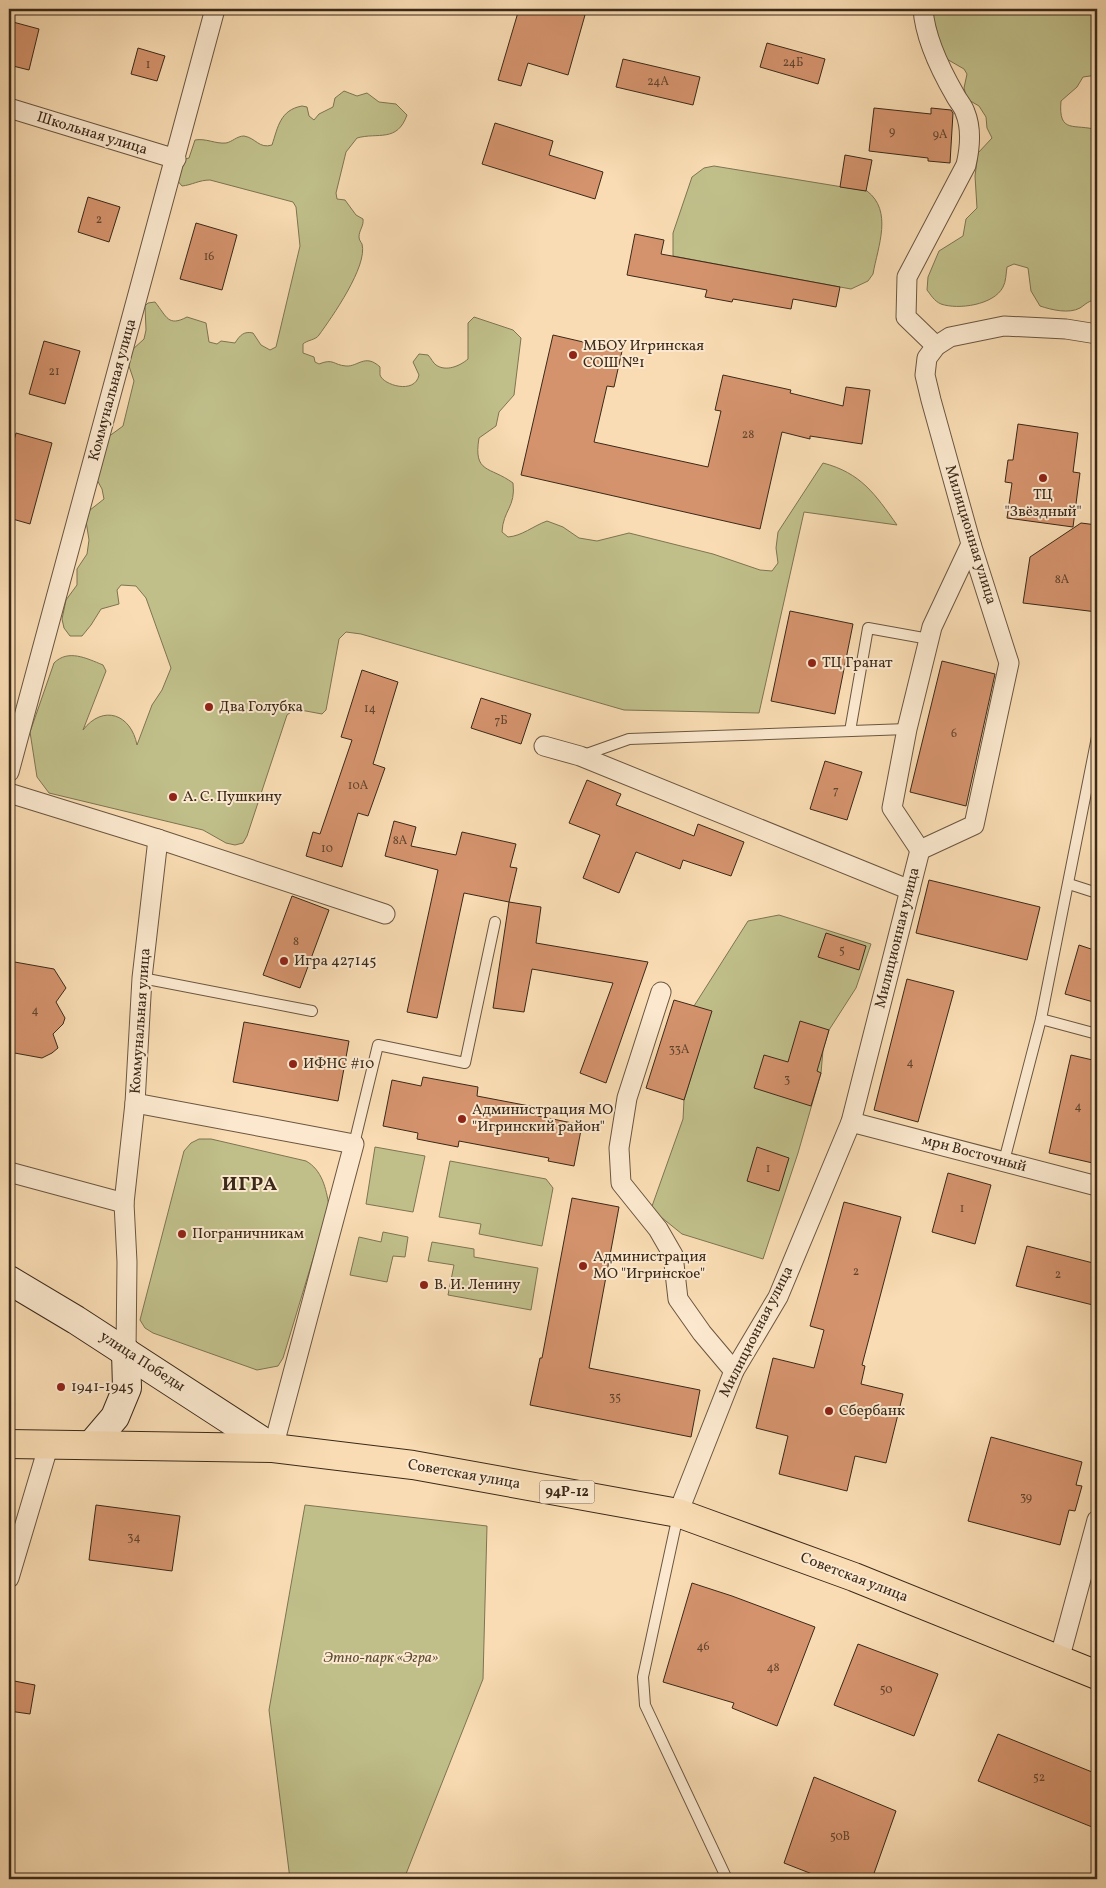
<svg xmlns="http://www.w3.org/2000/svg" width="1106" height="1888" font-family="Vollkorn,serif">
<style>
.green{fill:#c0bf8a;stroke:#7e7452}
.building{fill:#d4936d;stroke:#3b2919}
.lines{fill:none;stroke-linecap:round;stroke-linejoin:round}
.service-casing{stroke:#6a5640;stroke-width:12}
.minor-casing{stroke:#6a5640;stroke-width:21}
.secondary-casing{stroke:#3b2919;stroke-width:30}
.primary-casing{stroke:#3b2919;stroke-width:30}
.service{stroke:#fbe8ce;stroke-width:10}
.minor{stroke:#fbe8ce;stroke-width:19}
.secondary{stroke:#fbe8ce;stroke-width:28}
.primary{stroke:#f9dcb3;stroke-width:28}
.poi-dot{fill:#8f2418;stroke:#fbe8ce;stroke-width:2}
.labels{text-anchor:middle;dominant-baseline:central;stroke-width:4;stroke-linejoin:round;paint-order:stroke}
.number-label{font-size:12px;fill:#61442e}
.shield{fill:#fbe8ce;stroke:#75624f;stroke-width:1}
.shield-label{font-size:14px;font-weight:bold;fill:#3b2919}
.street-label{font-size:15px;fill:#3b2919;stroke:#fbe8ce}
.poi-label{font-size:15px;fill:#3b2919;stroke:#fbe8ce;text-anchor:start}
.park-label{font-size:15px;font-style:italic;fill:#5c4e35;stroke:#fbe8ce}
.district-label{font-size:20px;font-weight:bold;letter-spacing:1px;fill:#3b2919;stroke:#fbe8ce}
</style>
<rect width="100%" height="100%" fill="#f9dcb3"/>
<filter id="stains"><feTurbulence type="fractalNoise" baseFrequency=".004" numOctaves="4"/><feColorMatrix values="0 0 0 0 .2 0 0 0 0 .09 0 0 0 0 .02 0 0 0 .5 -.17"/></filter>
<radialGradient id="worn" r=".72"><stop offset=".6" stop-color="#630" stop-opacity="0"/><stop offset="1" stop-color="#630" stop-opacity=".3"/></radialGradient>
<g class="green">
<path d="M926,9h171v66l-14,2 -6,10 -16,14c-3,34 14,22 36,29v170c-8,0 -11,4 -17,8 -11,6 -28,2 -40,-2l-9,-15 -3,-23 -14,-4 -7,3c-1,6 -1,15 -4,20 -9,18 -45,23 -62,17 -7,-3 -10,-9 -14,-14l1,-13 11,-26 24,-15 3,-17 11,-11 -2,-32 3,-23 14,-15 -5,-10 -1,-11 -7,-11 -12,-7 -3,-11 3,-14 -3,-5 -19,-11z"/>
<path d="M344,91l13,5 10,-3 12,9 17,2 11,11c-10,28 -29,17 -50,23l-11,14 -10,41 1,6 8,1 11,15 7,4c1,7 -4,11 -4,18 0,3 2,5 3,7 6,22 -30,73 -43,91 -3,5 -12,5 -16,9v9l11,4 1,5 4,2c15,-6 14,1 27,2 12,1 19,-13 34,1 0,0 0,8 0,8 3,10 35,20 39,0l-6,-13 6,-8 9,1c3,3 5,8 8,10 10,7 24,1 32,-6v-36l6,-6 39,13 8,8 -7,57 -15,17 -3,14 -17,12c-6,36 11,28 34,45 3,24 -10,27 -11,49l6,5c14,-1 25,-11 39,-16l16,6 16,11 18,3 32,-8 84,21 47,16 12,1 6,-8 -2,-15 2,-16 45,-69c38,10 52,31 74,62l-93,-13 -45,201 -135,-3 -263,-76 -15,-2 -7,7 -13,71 -4,4 -27,-5 -8,6 -40,121 -4,7 -8,2 -9,-2 -23,-13 -154,-37 -12,-16 -7,-45 24,-69c14,-14 32,-5 49,2l3,6 -23,59c20,-26 48,-16 54,15l15,-40 10,-15 9,-22 -25,-70 -10,-12 -15,-1 -4,5 2,14 -18,5 -10,16 -9,11h-12l-6,-8 -2,-9 4,-19 11,-15v-16l10,-15 2,-14 -3,-19 4,-11 14,-11 -2,-10 -6,-11 12,-41 15,-11 11,-45 -5,-15v-7l3,-9 12,-11 2,-9 -1,-24 3,-3 7,-1c12,15 13,25 32,15l19,6 3,19 8,2 4,-3 14,2c5,-8 9,-12 18,-10l8,12 9,5 6,-3 24,-101 -4,-39 -3,-5 -83,-22c-11,0 -18,5 -28,6l-6,-7 5,-19 8,-2 6,-18c11,-2 20,4 31,3 6,-1 11,-7 18,-7 12,2 15,13 28,9 6,-18 8,-35 30,-39l5,1 2,9 5,4 5,-6 14,-7 2,-9z"/>
<path d="M714,166l153,25c26,20 11,55 6,83l-5,7 -17,8 -178,-33v-23l19,-56 12,-9z"/>
<path d="M779,915l92,29 -15,44 -27,42 -6,20 -2,23 -23,80 -35,106 -81,-25 -31,-25 32,-90 1,-19 27,-88 -17,-6 54,-85z"/>
<path d="M199,1139h12l95,22c16,9 20,27 23,45l-46,152 -5,8 -21,4 -104,-37 -8,-5 -5,-8 44,-169 7,-8z"/>
<path d="M375,1147l50,9 -12,56 -47,-8z"/>
<path d="M450,1161l96,18 7,9 -11,58 -63,-12 2,-10 -42,-7z"/>
<path d="M383,1232l25,5 -3,20 -12,-1 -6,26 -37,-7 9,-38 22,5z"/>
<path d="M432,1242l42,7v8l64,11 -7,42 -83,-15 6,-30 -26,-4z"/>
<path d="M305,1505l182,21 -4,153 -79,200h-114l-21,-169z"/>
</g>
<g class="building">
<path d="M519,9h45l21,6 -17,60 -40,-12 -7,23 -23,-6z"/>
<path d="M13,22l26,7 -10,41 -20,-5v-24z"/>
<path d="M767,43l58,16 -7,25 -58,-17z"/>
<path d="M138,48l27,8 -8,25 -26,-7z"/>
<path d="M623,59l77,18 -7,28 -77,-18z"/>
<path d="M874,108l57,6v-6l20,2 2,3 -3,50 -22,-2v-3l-59,-7z"/>
<path d="M495,123l58,18 -4,14 54,17 -8,27 -113,-35z"/>
<path d="M845,155l27,5 -6,31 -26,-4z"/>
<path d="M88,197l32,10 -11,35 -31,-10z"/>
<path d="M196,223l41,12 -15,55 -42,-11z"/>
<path d="M635,234l29,6 -3,14 179,33 -4,20 -43,-8 -2,10 -58,-10 -1,3 -27,-5 2,-7 -80,-15z"/>
<path d="M553,335l69,16 -8,36 -7,-1 -13,56 114,25 13,-56 -6,-1 8,-35 68,15 -1,3 53,13 3,-19 24,3 -8,54 -52,-8v3l-28,-7 -22,97 -239,-54z"/>
<path d="M44,341l36,10 -15,53 -36,-10z"/>
<path d="M1018,424l60,9 -5,39 7,1 -7,54 -66,-9 5,-35 -7,-1 3,-22h5z"/>
<path d="M16,433l36,10 -22,81 -21,-6v-59z"/>
<path d="M1081,523l16,2v87l-74,-9 7,-46z"/>
<path d="M790,611l63,13 -18,90 -64,-13z"/>
<path d="M942,661l53,13 -29,132 -56,-14z"/>
<path d="M362,670l36,12 -25,82 12,4 -17,48 -10,-3 -16,54 -36,-11 7,-24 7,2 32,-94 -11,-3z"/>
<path d="M481,698l50,16 -10,30 -50,-16z"/>
<path d="M825,761l37,11 -15,48 -37,-11z"/>
<path d="M587,780l34,14 -5,11 78,31 4,-12 46,18 -13,34 -48,-16 -3,9 -44,-17 -17,41 -36,-15 17,-43 -31,-12z"/>
<path d="M394,821l22,6 -5,19 45,9 6,-23 54,12 -6,23 7,1 -8,34 -45,-9 -27,125 -30,-6 31,-142 -53,-14z"/>
<path d="M929,880l111,27 -13,53 -111,-27z"/>
<path d="M292,896l37,14 -29,78 -37,-13z"/>
<path d="M509,902l32,5 -5,36 112,19 -42,121 -26,-10 33,-90 -81,-14 -8,43 -31,-4z"/>
<path d="M826,933l40,13 -7,24 -41,-13z"/>
<path d="M1079,945l18,6v52l-32,-9z"/>
<path d="M9,961l45,8 12,19 -10,14 9,16 -2,6 -10,10 5,14 -6,5 -10,5 -33,-6z"/>
<path d="M907,979l47,12 -36,131 -44,-12z"/>
<path d="M674,1000l38,11 -28,89 -38,-12z"/>
<path d="M800,1021l29,9 -12,41 4,2 -10,33 -57,-18 10,-33 24,7z"/>
<path d="M244,1022l105,19 -11,60 -105,-19z"/>
<path d="M1071,1055l26,6v103l-48,-11z"/>
<path d="M423,1077l55,10 -1,9 63,12 -2,8 44,9 -8,41 -26,-5 1,-3 -90,-17 -1,6 -41,-8 1,-6 -35,-7 9,-46 29,6z"/>
<path d="M757,1147l32,11 -10,33 -32,-10z"/>
<path d="M948,1173l43,12 -16,59 -43,-12z"/>
<path d="M572,1198l47,9 -30,161 111,22 -9,47 -161,-32 10,-47h2z"/>
<path d="M844,1202l57,15 -39,148 3,1 -4,18 42,10 -17,69 -31,-7 -8,35 -68,-17 9,-38 -32,-8 17,-70 41,10 10,-38 -14,-4z"/>
<path d="M1027,1246l70,18v42l-81,-20z"/>
<path d="M991,1437l91,25 -6,23 6,1 -7,25 -6,-1 -9,35 -92,-24z"/>
<path d="M96,1505l84,11 -8,55 -83,-11z"/>
<path d="M692,1583l40,13 83,31 -38,99 -45,-18 2,-5 -71,-21z"/>
<path d="M858,1644l80,30 -24,62 -80,-31z"/>
<path d="M9,1680l26,5 -5,29 -21,-3z"/>
<path d="M998,1734l99,40v55l-119,-48z"/>
<path d="M814,1777l82,34 -24,68h-47l-41,-16z"/>
</g>
<g class="lines">
<g class="service-casing">
<g id="service">
<path d="M850,731l18,-103 61,11"/>
<path d="M581,756l48,-17 278,-10"/>
<path d="M1069,884l28,9"/>
<path d="M142,978l170,33"/>
<path d="M1041,1019l56,15"/>
<path d="M354,1144l24,-99 87,18 30,-141"/>
<path d="M1004,1161l37,-142 56,-282"/>
<path d="M678,1515l-35,162 2,28 82,174"/>
</g>
</g>
<g class="minor-casing">
<g id="minor">
<path d="M923,9c2,29 17,60 32,86 3,6 8,11 10,17 7,17 5,36 1,53l-59,112 -1,40 30,29"/>
<path d="M9,108l167,51"/>
<path d="M544,746l36,10 330,134"/>
<path d="M9,772l206,-763"/>
<path d="M9,793l149,46 227,75"/>
<path d="M920,850l-28,-42 15,-79 25,-102 39,-83"/>
<path d="M661,992l-34,106 -8,50 2,35 37,46 15,26 5,44 24,34 32,38"/>
<path d="M135,1103l219,41 -81,304"/>
<path d="M851,1122l246,64"/>
<path d="M9,1172l115,31"/>
<path d="M126,1352l1,-90 -3,-59 11,-100 7,-125 16,-139"/>
<path d="M678,1513l56,-142 44,-74 73,-175 69,-272 54,-25 35,-162 -38,-119 -40,-144 -6,-25 2,-17 9,-12 14,-9 54,-11 62,3 31,5"/>
<path d="M9,1578l40,-134"/>
<path d="M1059,1660l38,-140"/>
</g>
</g>
<g class="secondary-casing">
<g id="secondary">
<path d="M9,1280l67,40 197,128"/>
<path d="M92,1444l23,-27 12,-29 -1,-36"/>
</g>
</g>
<g class="primary-casing">
<path id="primary" d="M9,1444l264,4 140,17 265,48 176,64 243,98"/>
</g>
<use href="#service" class="service"/>
<use href="#minor" class="minor"/>
<use href="#secondary" class="secondary"/>
<use href="#primary" class="primary"/>
</g>
<g class="poi-dot">
<circle cx="573" cy="355" r="5"/>
<circle cx="1043" cy="478" r="5"/>
<circle cx="812" cy="663" r="5"/>
<circle cx="209" cy="707" r="5"/>
<circle cx="173" cy="797" r="5"/>
<circle cx="284" cy="961" r="5"/>
<circle cx="293" cy="1064" r="5"/>
<circle cx="462" cy="1119" r="5"/>
<circle cx="182" cy="1234" r="5"/>
<circle cx="583" cy="1266" r="5"/>
<circle cx="424" cy="1285" r="5"/>
<circle cx="61" cy="1387" r="5"/>
<circle cx="829" cy="1411" r="5"/>
</g>
<g class="labels">
<g class="number-label">
<text x="793" y="63">24Б</text>
<text x="148" y="65">1</text>
<text x="658" y="82">24А</text>
<text x="892" y="132">9</text>
<text x="940" y="135">9А</text>
<text x="99" y="220">2</text>
<text x="209" y="257">16</text>
<text x="54" y="372">21</text>
<text x="748" y="435">28</text>
<text x="1062" y="580">8А</text>
<text x="370" y="709">14</text>
<text x="501" y="721">7Б</text>
<text x="954" y="734">6</text>
<text x="358" y="786">10А</text>
<text x="836" y="791">7</text>
<text x="400" y="841">8А</text>
<text x="327" y="849">10</text>
<text x="296" y="942">8</text>
<text x="842" y="951">5</text>
<text x="35" y="1011">4</text>
<text x="679" y="1050">33А</text>
<text x="910" y="1063">4</text>
<text x="787" y="1080">3</text>
<text x="1078" y="1107">4</text>
<text x="768" y="1169">1</text>
<text x="962" y="1209">1</text>
<text x="856" y="1272">2</text>
<text x="1058" y="1275">2</text>
<text x="615" y="1398">35</text>
<text x="1026" y="1498">39</text>
<text x="134" y="1538">34</text>
<text x="703" y="1647">46</text>
<text x="773" y="1668">48</text>
<text x="886" y="1690">50</text>
<text x="1039" y="1778">52</text>
<text x="840" y="1837">50В</text>
</g>
<rect class="shield" x="539.5" y="1480.5" width="55" height="23" rx="4"/>
<g class="shield-label">
<text x="567" y="1492">94Р-12</text>
</g>
<g class="street-label">
<text transform="translate(92 134) rotate(17)">Школьная улица</text>
<text transform="translate(113 390) rotate(-75)">Коммунальная улица</text>
<text transform="translate(970 535) rotate(73)">Милиционная улица</text>
<text transform="translate(898 938) rotate(-76)">Милиционная улица</text>
<text transform="translate(141 1021) rotate(-86)">Коммунальная улица</text>
<text transform="translate(974 1154) rotate(15)">мрн Восточный</text>
<text transform="translate(757 1332) rotate(-63)">Милиционная улица</text>
<text transform="translate(142 1362) rotate(33)">улица Победы</text>
<text transform="translate(464 1475) rotate(10)">Советская улица</text>
<text transform="translate(854 1578) rotate(21)">Советская улица</text>
</g>
<g class="poi-label">
<text x="583" y="346">МБОУ Игринская<tspan x="583" dy="17">СОШ №1</tspan></text>
<text x="1043" y="495" text-anchor="middle">ТЦ<tspan x="1043" dy="17">"Звёздный"</tspan></text>
<text x="822" y="663">ТЦ Гранат</text>
<text x="219" y="707">Два Голубка</text>
<text x="183" y="797">А. С. Пушкину</text>
<text x="294" y="961">Игра 427145</text>
<text x="303" y="1064">ИФНС #10</text>
<text x="472" y="1110">Администрация МО<tspan x="472" dy="17">"Игринский район"</tspan></text>
<text x="192" y="1234">Пограничникам</text>
<text x="593" y="1257">Администрация<tspan x="593" dy="17">МО "Игринское"</tspan></text>
<text x="434" y="1285">В. И. Ленину</text>
<text x="71" y="1387">1941-1945</text>
<text x="839" y="1411">Сбербанк</text>
</g>
<g class="park-label">
<text x="381" y="1658">Этно-парк «Эгра»</text>
</g>
<g class="district-label">
<text x="250" y="1185">ИГРА</text>
</g>
</g>
<rect width="1106" height="1888" fill="none" stroke="#f9dcb3" stroke-width="30"/>
<rect x="10" y="10" width="1086" height="1868" fill="none" stroke="#3b2919" stroke-width="2.5"/>
<rect x="15" y="15" width="1076" height="1858" fill="none" stroke="#3b2919"/>
<rect width="100%" height="100%" filter="url(#stains)"/>
<rect width="100%" height="100%" fill="url(#worn)"/>
</svg>
